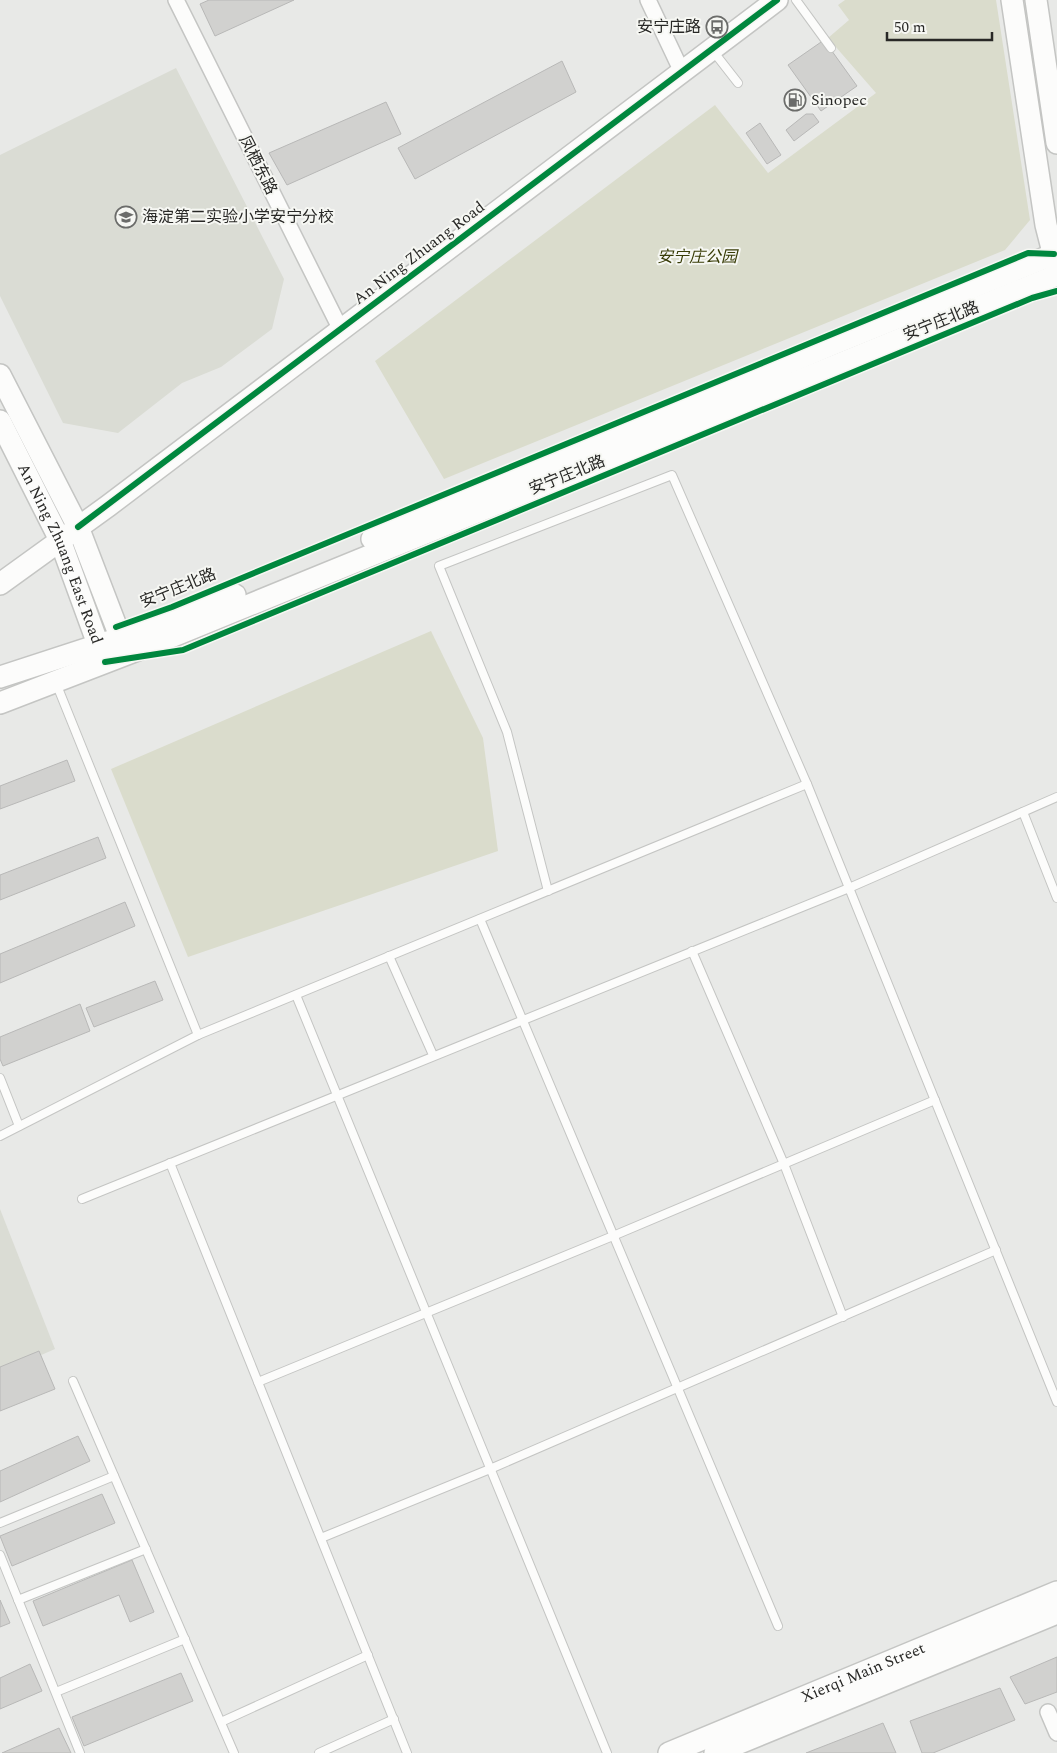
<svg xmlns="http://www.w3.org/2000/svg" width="1057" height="1753" font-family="Spectral,'Noto Sans SC',serif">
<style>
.built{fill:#dadcd4}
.green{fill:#dadccc}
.building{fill:#d1d1cf;stroke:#b8b8b7}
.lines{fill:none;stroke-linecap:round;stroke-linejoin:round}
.lane-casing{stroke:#c4c5c3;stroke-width:10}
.street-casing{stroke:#c4c5c3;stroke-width:18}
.secondary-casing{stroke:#c4c5c3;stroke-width:24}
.lane{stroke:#fcfcfb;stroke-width:8}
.street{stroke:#fcfcfb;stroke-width:15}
.secondary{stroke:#fcfcfb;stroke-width:21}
.cycleway-casing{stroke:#f6f7f3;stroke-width:9}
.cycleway{stroke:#00873e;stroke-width:6}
.labels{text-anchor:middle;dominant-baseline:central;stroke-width:4;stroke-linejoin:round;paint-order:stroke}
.poi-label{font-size:16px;fill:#282826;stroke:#f6f7f3;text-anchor:start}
.street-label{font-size:16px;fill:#282826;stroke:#f6f7f3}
.park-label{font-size:16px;font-style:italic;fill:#383c06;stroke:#f6f7f3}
</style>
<rect width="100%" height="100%" fill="#e8e9e7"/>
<g class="built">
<path d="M176,68l108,211 -12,50 -51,38 -39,16 -64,50 -55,-10 -63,-127v-141z"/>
<path d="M0,1209l55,140 -55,24z"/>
</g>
<g class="green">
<path d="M845,0h151l34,220 -25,30 -561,229 -69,-118 340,-256 53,68 108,-80 -48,-55 21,-18 -11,-15z"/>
<path d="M431,631l52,107 15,113 -310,106 -77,-188z"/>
</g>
<g class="building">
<path d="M209,0h85l-79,36 -15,-32z"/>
<path d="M824,40l33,46 -36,25 -33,-46z"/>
<path d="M562,61l14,31 -161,87 -17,-31z"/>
<path d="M386,102l15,32 -114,51 -18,-32z"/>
<path d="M806,114h7l6,8 -25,19 -8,-11z"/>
<path d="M760,123l21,32 -14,9 -21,-31z"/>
<path d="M67,760l8,21 -75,28v-23z"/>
<path d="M98,837l8,21 -106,42v-25z"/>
<path d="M125,902l10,24 -135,57v-29z"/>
<path d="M155,981l8,19 -69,27 -8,-19z"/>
<path d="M80,1004l10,27 -87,35 -3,-7v-22z"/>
<path d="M39,1351l16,38 -55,22v-44z"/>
<path d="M78,1436l12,25 -90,41v-31z"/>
<path d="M102,1494l13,29 -103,43 -12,-30z"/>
<path d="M132,1560l22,52 -24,10 -11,-27 -76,31 -10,-25z"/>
<path d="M0,1600l10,23 -10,4z"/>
<path d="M1057,1657v35l-32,12 -15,-27z"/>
<path d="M30,1664l12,27 -42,18v-31z"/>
<path d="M181,1673l12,28 -109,45 -12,-29z"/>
<path d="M1000,1688l15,32 -82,33h-11l-12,-32z"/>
<path d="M883,1723l13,30h-90z"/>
<path d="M59,1728l12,25h-69z"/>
</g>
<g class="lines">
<g class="lane-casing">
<g id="lane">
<path d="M796,0l35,48"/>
<path d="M713,51l25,32"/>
<path d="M56,683l142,352"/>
<path d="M1023,812l34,86"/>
<path d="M548,891l-41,-159 -68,-166 233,-91 135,309 250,618"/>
<path d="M480,919l298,707"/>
<path d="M692,951l92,213 59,153"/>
<path d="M389,956l44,99"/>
<path d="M296,995l311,758"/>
<path d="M0,1078l19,48"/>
<path d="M0,1136l198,-101 609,-251"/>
<path d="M170,1163l237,590"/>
<path d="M82,1199l767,-311 208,-91"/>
<path d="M73,1381l161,372"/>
<path d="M258,1382l355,-146 322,-136"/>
<path d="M0,1523l114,-47"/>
<path d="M321,1538l169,-69 506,-219"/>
<path d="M0,1555l80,198"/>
<path d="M18,1600l128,-51"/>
<path d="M56,1692l129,-53"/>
<path d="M221,1722l147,-67"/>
<path d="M319,1753l75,-34"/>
</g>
</g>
<g class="street-casing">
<g id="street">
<path d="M176,0l165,330"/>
<path d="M648,0l34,72"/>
<path d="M1048,1712l9,21"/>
</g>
</g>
<g class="secondary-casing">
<g id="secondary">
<path d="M1012,0l34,225 11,43"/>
<path d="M1036,0l21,143"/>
<path d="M0,375l78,152 48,125"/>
<path id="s1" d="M0,421l60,119 43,118"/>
<path d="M372,539l461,-195 224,-91"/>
<path d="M0,584l108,-78 669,-506"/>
<path d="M0,677l163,-53 72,-29"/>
<path d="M0,703l166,-64 891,-364"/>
<path id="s2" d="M669,1753l388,-161"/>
<path d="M715,1753l342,-140"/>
</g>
</g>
<use href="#lane" class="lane"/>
<use href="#street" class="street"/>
<use href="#secondary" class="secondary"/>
<g class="cycleway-casing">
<g id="cycleway">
<path d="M78,527l699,-527"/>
<path d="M116,627l56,-20 856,-354 26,1"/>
<path d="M105,662l78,-12 849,-352 25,-7"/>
</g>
</g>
<use href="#cycleway" class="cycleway"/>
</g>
<defs>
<g id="bus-ring" transform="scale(1.125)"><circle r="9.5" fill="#f6f7f3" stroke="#6b6c6a" stroke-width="1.5"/><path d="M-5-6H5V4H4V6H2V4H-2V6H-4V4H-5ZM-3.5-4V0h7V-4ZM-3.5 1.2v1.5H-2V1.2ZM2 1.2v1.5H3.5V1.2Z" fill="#6b6c6a"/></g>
<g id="fuel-ring" transform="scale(1.125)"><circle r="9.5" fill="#f6f7f3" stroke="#6b6c6a" stroke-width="1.5"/><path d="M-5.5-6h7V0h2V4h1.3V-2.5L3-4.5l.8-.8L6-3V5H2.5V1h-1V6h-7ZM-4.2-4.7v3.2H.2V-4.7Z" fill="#6b6c6a"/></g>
<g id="school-ring" transform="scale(1.125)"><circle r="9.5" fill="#f6f7f3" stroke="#6b6c6a" stroke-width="1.5"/><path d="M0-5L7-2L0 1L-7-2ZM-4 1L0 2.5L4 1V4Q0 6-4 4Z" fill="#6b6c6a"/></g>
</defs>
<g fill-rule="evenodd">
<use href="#bus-ring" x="717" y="27"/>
<use href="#fuel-ring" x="795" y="100"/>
<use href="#school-ring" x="126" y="217"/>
</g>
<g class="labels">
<g class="poi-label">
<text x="701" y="27" text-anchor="end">安宁庄路</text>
<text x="811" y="100">Sinopec</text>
<text x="142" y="217">海淀第二实验小学安宁分校</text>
</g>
<g class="street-label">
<text transform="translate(258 165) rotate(63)">凤栖东路</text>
<text transform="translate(419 253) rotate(-37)">An Ning Zhuang Road</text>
<text transform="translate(941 321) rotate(-22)">安宁庄北路</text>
<text transform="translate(567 475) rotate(-22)">安宁庄北路</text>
<text stroke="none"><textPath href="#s1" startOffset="146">An Ning Zhuang East Road</textPath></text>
<text transform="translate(178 588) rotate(-22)">安宁庄北路</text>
<text stroke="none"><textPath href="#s2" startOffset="210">Xierqi Main Street</textPath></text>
</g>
<g class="park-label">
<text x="697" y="257">安宁庄公园</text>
</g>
</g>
<path d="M887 32v8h105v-8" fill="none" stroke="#282826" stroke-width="2.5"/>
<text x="894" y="32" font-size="15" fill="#282826" stroke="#f6f7f3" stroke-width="4" paint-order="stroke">50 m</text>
</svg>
